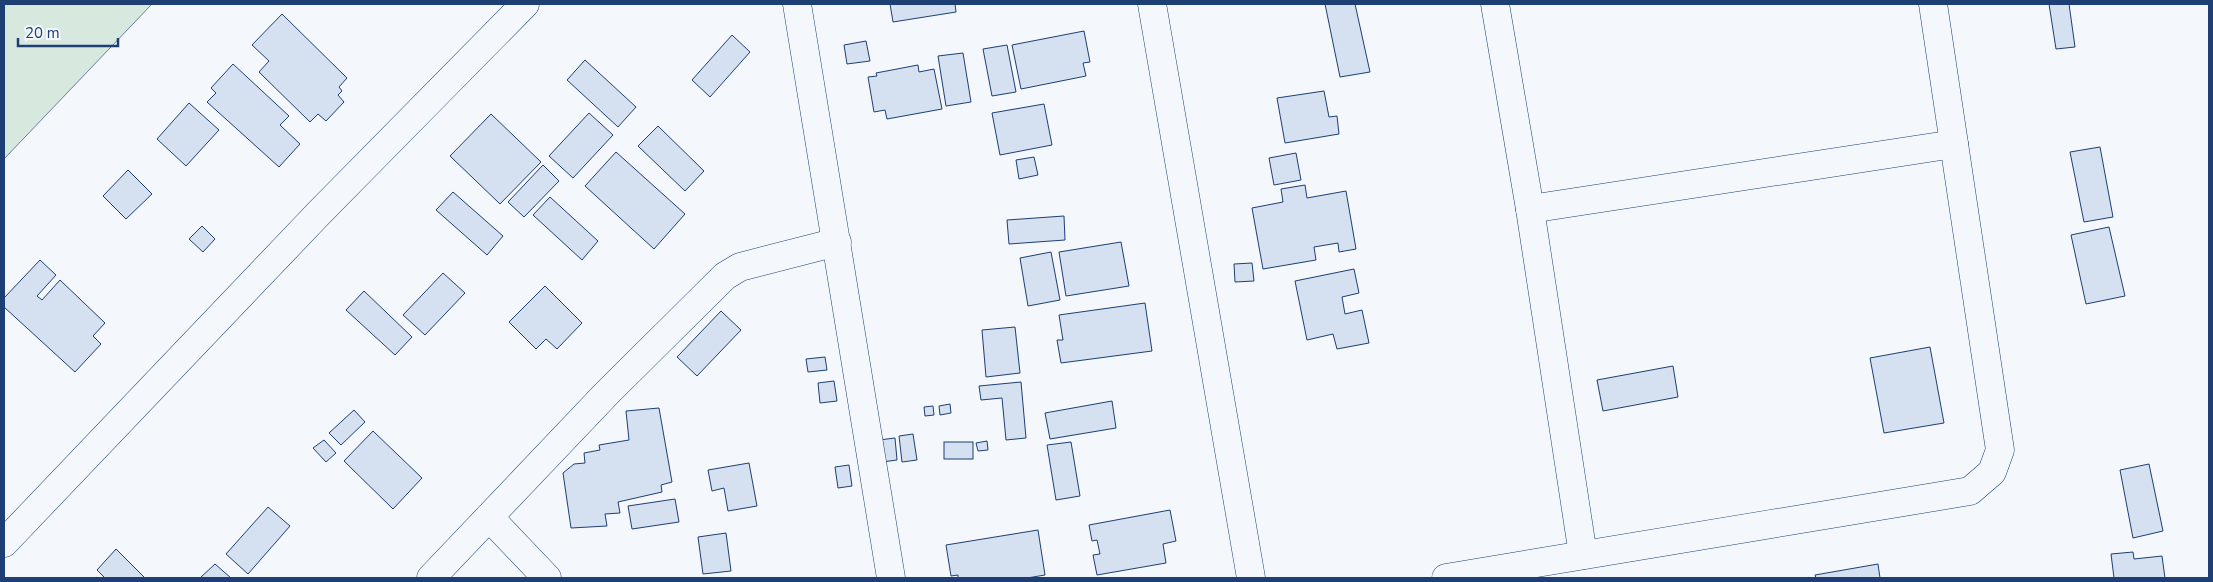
<svg xmlns="http://www.w3.org/2000/svg" width="2213" height="582" font-family="'Nunito Sans',sans-serif">
<style>
.green{fill:#d7e8df;stroke:#687fa3}
.building{fill:#d5e0f0;stroke:#1d3f73}
.lines{fill:none;stroke-linecap:round;stroke-linejoin:round}
.street-casing{stroke:#1d3f73;stroke-width:29}
.street{stroke:#f4f7fb;stroke-width:28}
</style>
<rect width="100%" height="100%" fill="#f4f7fb"/>
<path class="green" d="M4,4h148l-148,155z"/>
<g class="building">
<path d="M890,4h65l1,8 -63,10z"/>
<path d="M1325,4h30l15,68 -30,5z"/>
<path d="M2049,4h20l6,43 -19,2z"/>
<path d="M282,14l65,64 -8,9 3,4 -4,4 6,7 -18,19 -8,-7 -8,8 -51,-50 10,-11 -17,-16z"/>
<path d="M1084,31l6,31 -7,1 3,13 -65,13 -9,-44z"/>
<path d="M732,35l18,17 -40,45 -18,-17z"/>
<path d="M866,41l4,20 -23,3 -3,-19z"/>
<path d="M1007,45l9,47 -24,4 -9,-47z"/>
<path d="M963,53l8,49 -25,4 -8,-50z"/>
<path d="M585,60l51,47 -18,20 -51,-47z"/>
<path d="M233,64l56,52 -9,9 20,19 -21,23 -72,-65 9,-9 -5,-5z"/>
<path d="M918,65l1,7 15,-3 8,40 -55,10 -2,-9 -11,2 -6,-35 9,-1 -1,-3z"/>
<path d="M1324,91l5,26 8,-1 2,18 -54,9 -8,-45z"/>
<path d="M189,103l30,27 -33,36 -29,-27z"/>
<path d="M1044,104l8,41 -52,10 -8,-42z"/>
<path d="M589,113l24,22 -40,43 -24,-22z"/>
<path d="M491,114l50,48 -41,42 -50,-48z"/>
<path d="M658,126l46,45 -19,20 -47,-45z"/>
<path d="M2100,147l13,70 -29,5 -14,-70z"/>
<path d="M616,152l69,62 -31,35 -69,-63z"/>
<path d="M1296,153l5,27 -27,5 -5,-27z"/>
<path d="M1034,157l4,18 -19,4 -3,-19z"/>
<path d="M543,165l16,16 -35,36 -16,-15z"/>
<path d="M128,170l24,24 -26,25 -23,-23z"/>
<path d="M1305,185l2,13 39,-7 10,58 -17,3 -1,-9 -24,4 2,13 -53,9 -11,-61 31,-6 -2,-13z"/>
<path d="M453,192l50,44 -16,19 -51,-45z"/>
<path d="M550,197l48,44 -16,19 -49,-45z"/>
<path d="M1064,216l1,24 -56,4 -2,-24z"/>
<path d="M202,226l13,13 -12,13 -14,-13z"/>
<path d="M2109,227l16,69 -39,8 -15,-69z"/>
<path d="M1121,242l8,44 -63,10 -7,-44z"/>
<path d="M1051,252l9,48 -32,6 -8,-48z"/>
<path d="M40,260l16,15 -19,21 5,4 18,-20 45,43 -12,13 8,8 -26,28 -71,-65v-9z"/>
<path d="M1252,263l2,18 -19,1 -1,-18z"/>
<path d="M1354,269l5,24 -17,4 3,17 17,-4 7,33 -32,6 -4,-15 -26,6 -12,-59z"/>
<path d="M443,273l22,20 -40,42 -22,-20z"/>
<path d="M545,286l37,37 -25,26 -11,-10 -10,10 -27,-27z"/>
<path d="M364,291l48,46 -17,18 -49,-45z"/>
<path d="M1145,303l7,48 -91,12 -4,-23h6l-4,-25z"/>
<path d="M721,311l20,19 -44,46 -20,-19z"/>
<path d="M1015,327l5,46 -34,4 -4,-47z"/>
<path d="M1930,347l14,76 -60,10 -14,-75z"/>
<path d="M825,357l2,13 -19,2 -2,-13z"/>
<path d="M1673,366l5,31 -75,14 -6,-31z"/>
<path d="M834,381l3,20 -17,2 -2,-20z"/>
<path d="M1021,382l5,56 -20,2 -4,-42 -21,2 -2,-14z"/>
<path d="M1112,401l4,27 -66,11 -5,-26z"/>
<path d="M950,404l1,9 -11,2 -1,-9z"/>
<path d="M933,406l1,9 -9,1 -1,-9z"/>
<path d="M659,408l13,74 -11,3 1,7 -44,10 2,11 -15,1 2,12 -36,2 -8,-55 11,-9 11,-1 -1,-10 16,-3 -1,-5 30,-5 -3,-29z"/>
<path d="M354,410l11,12 -24,23 -12,-12z"/>
<path d="M373,431l49,47 -29,31 -49,-48z"/>
<path d="M913,434l4,26 -15,2 -3,-26z"/>
<path d="M895,438l2,22 -15,2 -3,-22z"/>
<path d="M324,440l12,13 -10,9 -13,-14z"/>
<path d="M987,441l1,9 -10,1 -2,-8z"/>
<rect x="944" y="442" width="29" height="17"/>
<path d="M1071,442l9,54 -24,4 -9,-55z"/>
<path d="M749,463l8,43 -29,5 -4,-23 -12,3 -4,-21z"/>
<path d="M2149,464l14,67 -30,7 -13,-68z"/>
<path d="M849,465l3,21 -14,2 -3,-21z"/>
<path d="M675,499l4,23 -47,7 -4,-23z"/>
<path d="M268,507l22,19 -42,48 -22,-20z"/>
<path d="M1170,510l6,31 -13,3 3,19 -69,12 -4,-20 7,-1 -3,-14 -5,1 -3,-16z"/>
<path d="M1038,530l7,45 -18,3h-69v-3l-7,1 -5,-31z"/>
<path d="M726,533l5,38 -28,3 -5,-37z"/>
<path d="M116,549l29,29h-40l-8,-8z"/>
<path d="M2133,552l1,7 28,-3 3,22h-51l-3,-24z"/>
<path d="M215,564l16,14h-31z"/>
<path d="M1878,564l2,14h-64l-1,-3z"/>
</g>
<g class="lines">
<g class="street-casing">
<g id="street">
<path d="M797,4l94,574"/>
<path d="M1152,4l99,574"/>
<path d="M1495,4l35,205 53,346"/>
<path d="M1530,209l424,-65"/>
<path d="M489,517l58,61"/>
<path d="M4,543l315,-330 206,-209"/>
<path d="M431,578l176,-185 118,-117 15,-9 97,-25"/>
<path d="M1446,578l524,-87 22,-19 8,-22 -67,-446"/>
</g>
</g>
<use href="#street" class="street"/>
</g>
<rect width="2213" height="582" fill="none" stroke="#1d3f73" stroke-width="10"/>
<path d="M18 38v8h100v-8" fill="none" stroke="#1d3f73" stroke-width="2.5"/>
<text x="25" y="38" font-size="15" fill="#1d3f73" stroke="#f4f7fb" stroke-width="4" paint-order="stroke">20 m</text>
</svg>
